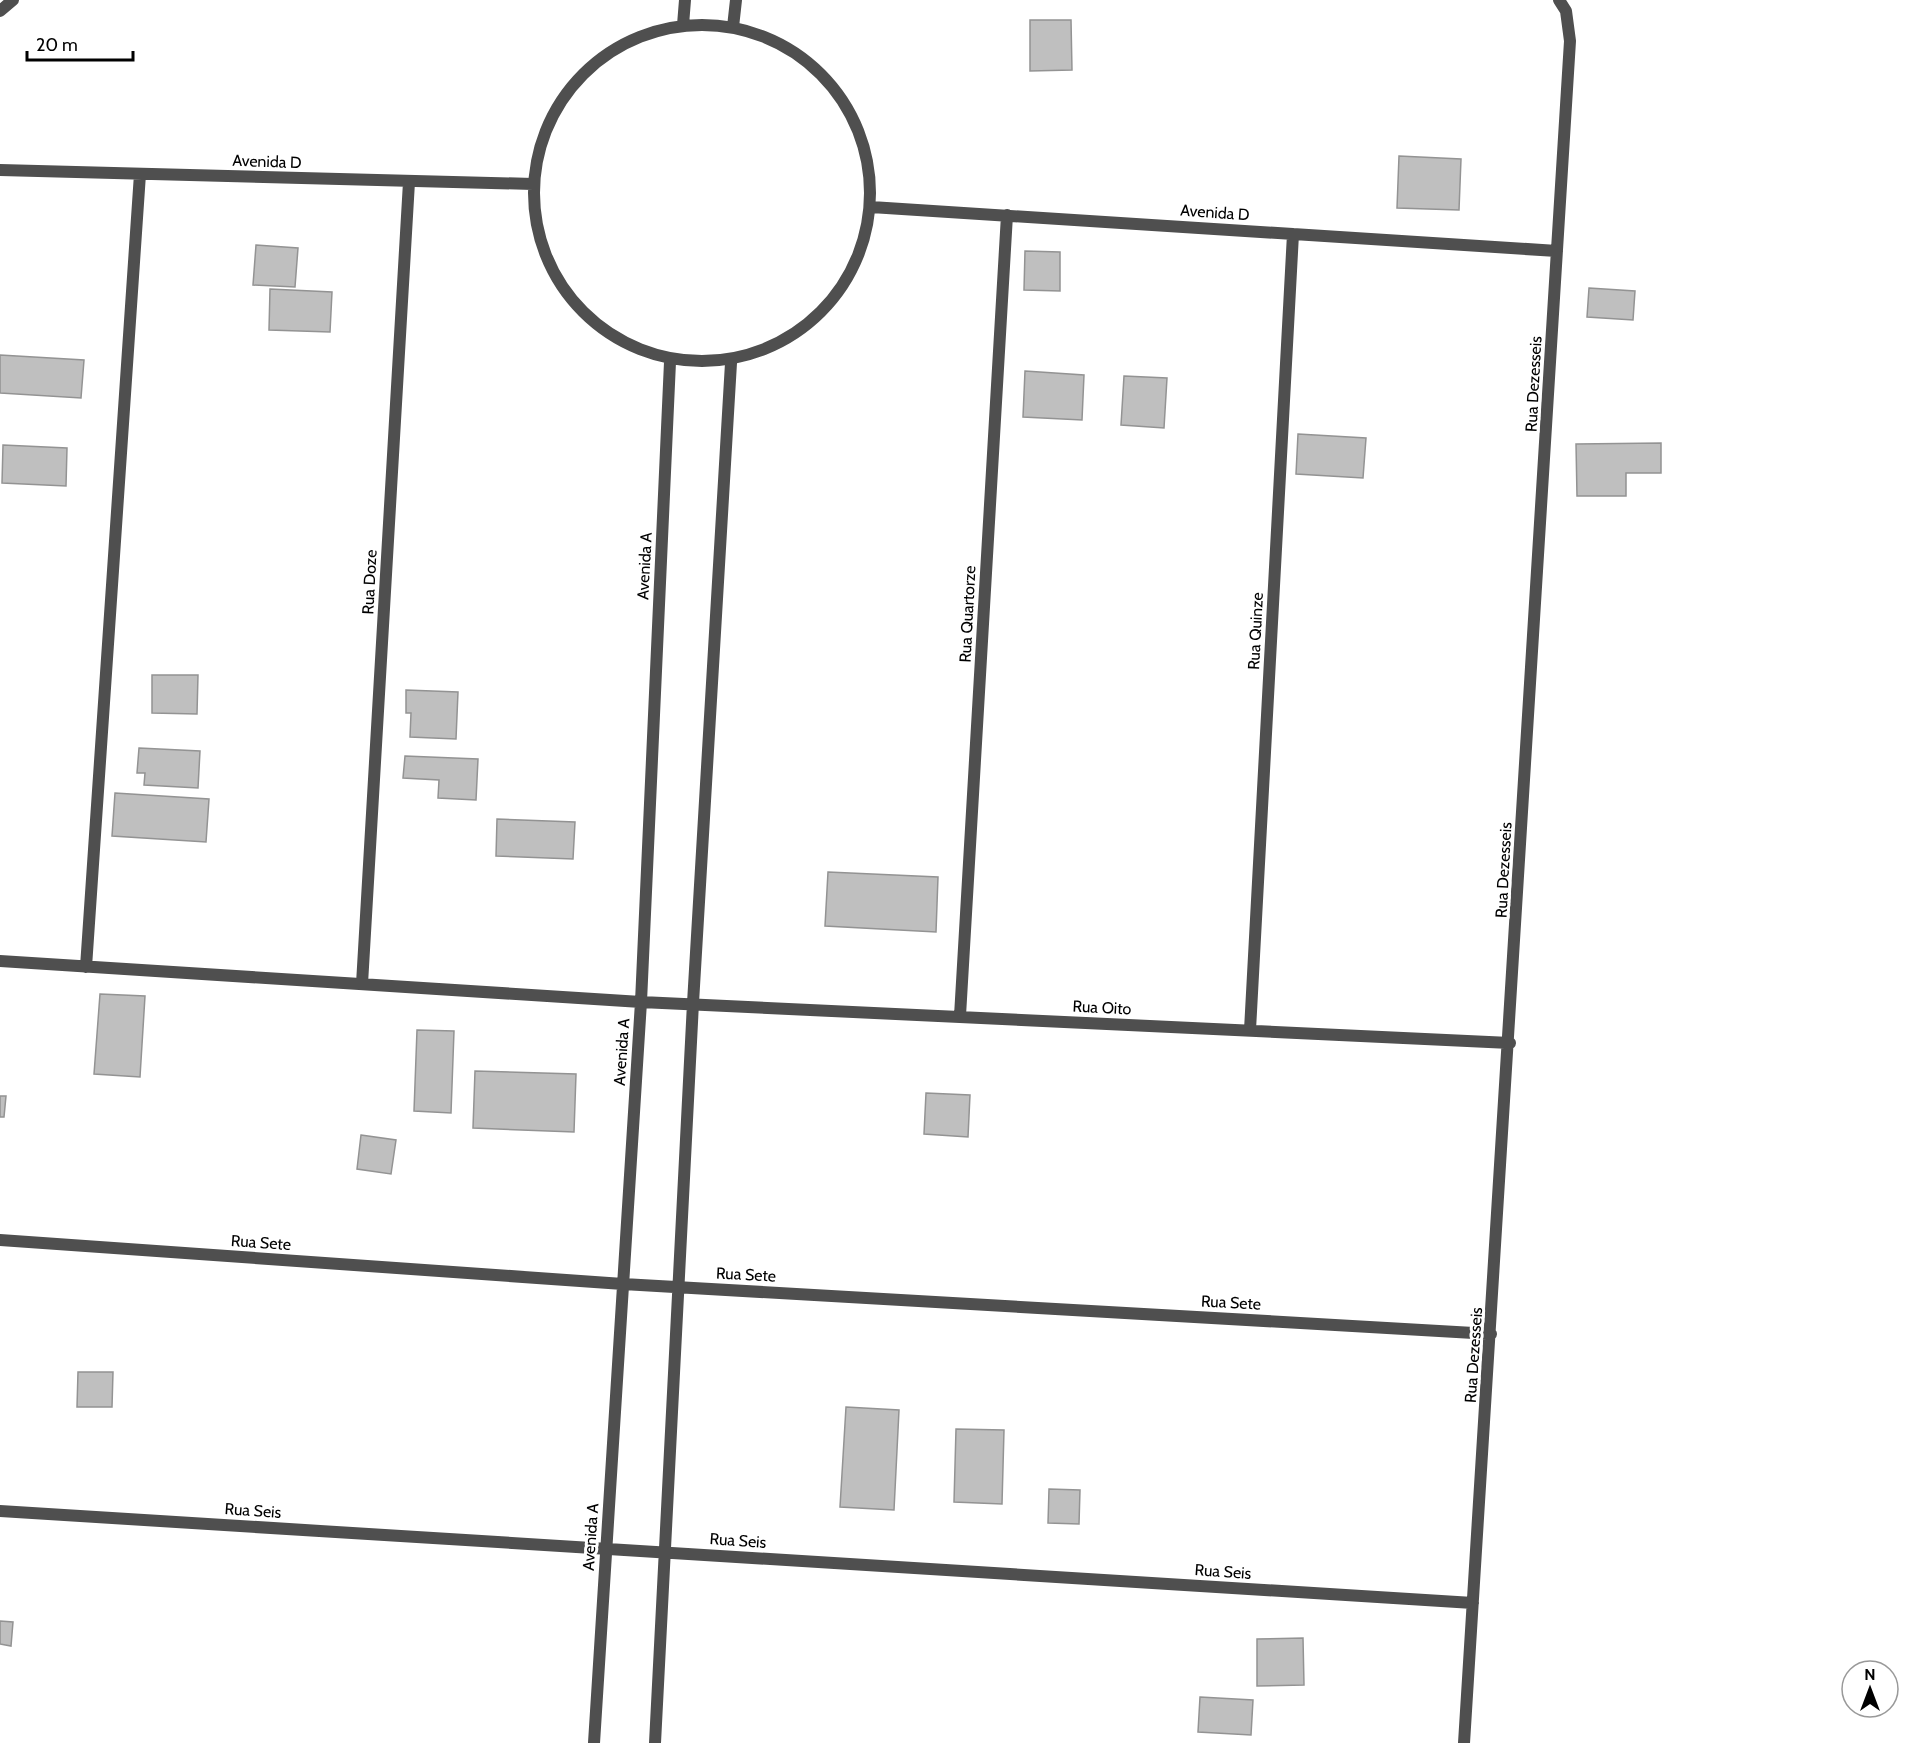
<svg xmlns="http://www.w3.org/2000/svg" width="1924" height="1743" font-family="Cabin,sans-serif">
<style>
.building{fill:#bfbfbf;stroke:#939393;stroke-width:1.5}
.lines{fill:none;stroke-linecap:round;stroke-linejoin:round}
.street{stroke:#4f4f4f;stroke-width:12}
.labels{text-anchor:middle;stroke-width:6;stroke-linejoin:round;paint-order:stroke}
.street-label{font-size:16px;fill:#000;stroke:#fff}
</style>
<rect width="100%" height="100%" fill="#fff"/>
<!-- building -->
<path class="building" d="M 1030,20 L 1071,20 L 1072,70 L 1030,71 Z
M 1399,156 L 1461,159 L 1459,210 L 1397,208 Z
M 256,245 L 298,248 L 295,287 L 253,285 Z
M 1025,251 L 1060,252 L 1060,291 L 1024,290 Z
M 1589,288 L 1635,291 L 1633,320 L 1587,317 Z
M 270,289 L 332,292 L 330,332 L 269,330 Z
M 0,355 L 84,360 L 81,398 L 0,393 Z
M 1025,371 L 1084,375 L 1082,420 L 1023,417 Z
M 1124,376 L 1167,378 L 1164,428 L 1121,425 Z
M 1298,434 L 1366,438 L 1363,478 L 1296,474 Z
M 1661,443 L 1661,473 L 1626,473 L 1626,496 L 1577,496 L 1576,444 Z
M 3,445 L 67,448 L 66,486 L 2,483 Z
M 152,675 L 198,675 L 197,714 L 152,713 Z
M 406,690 L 458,692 L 456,739 L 410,737 L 411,713 L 406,713 Z
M 139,748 L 200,751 L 198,788 L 144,785 L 145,773 L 137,773 Z
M 405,756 L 478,759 L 476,800 L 438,798 L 439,780 L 403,778 Z
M 115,793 L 209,799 L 206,842 L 112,836 Z
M 497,819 L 575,822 L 573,859 L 496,856 Z
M 828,872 L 938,877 L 936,932 L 825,926 Z
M 100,994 L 145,996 L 140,1077 L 94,1074 Z
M 417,1030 L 454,1031 L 451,1113 L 414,1111 Z
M 475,1071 L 576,1074 L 574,1132 L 473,1128 Z
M 926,1093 L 970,1095 L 968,1137 L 924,1134 Z
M 0,1096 L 6,1096 L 4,1117 L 0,1117 Z
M 361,1135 L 396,1140 L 391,1174 L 357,1169 Z
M 78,1372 L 113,1372 L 112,1407 L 77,1407 Z
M 846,1407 L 899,1410 L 894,1510 L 840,1507 Z
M 956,1429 L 1004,1430 L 1002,1504 L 954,1502 Z
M 1049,1489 L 1080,1490 L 1079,1524 L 1048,1523 Z
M 0,1621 L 13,1622 L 11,1646 L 0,1644 Z
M 1303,1638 L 1304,1685 L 1257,1686 L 1257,1639 Z
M 1200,1697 L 1253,1700 L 1251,1735 L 1198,1732 Z"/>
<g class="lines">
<!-- street -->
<path class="street" d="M 0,11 L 13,0
M534 193a168 168 0 1 1 336 0a168 168 0 1 1-336 0Z
M 683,25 L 685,0
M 733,27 L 736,0
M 0,170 L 533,184
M 871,207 L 1557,251
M 0,961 L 641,1002 L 1510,1043
M 86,967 L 140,174
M 362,984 L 409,182
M 960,1016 L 1007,215
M 1250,1030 L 1293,234
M 0,1240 L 623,1284 L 1491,1334
M 0,1511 L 1473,1603
M 594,1743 L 641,1002 L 670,362
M 655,1743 L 693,1003 L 731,363
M 1464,1743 L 1570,41 L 1566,11 L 1559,0"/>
</g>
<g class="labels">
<!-- street labels -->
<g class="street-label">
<text transform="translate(267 161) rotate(2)" y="6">Avenida D</text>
<text transform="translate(1215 212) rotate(4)" y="6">Avenida D</text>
<text transform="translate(1533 384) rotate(-87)" y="6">Rua Dezesseis</text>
<text transform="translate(644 566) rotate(-87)" y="6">Avenida A</text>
<text transform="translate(369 582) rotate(-87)" y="6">Rua Doze</text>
<text transform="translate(967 614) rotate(-87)" y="6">Rua Quartorze</text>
<text transform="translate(1255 631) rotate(-87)" y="6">Rua Quinze</text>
<text transform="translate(1503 870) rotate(-87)" y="6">Rua Dezesseis</text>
<text transform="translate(1102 1007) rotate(3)" y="6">Rua Oito</text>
<text transform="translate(621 1052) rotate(-86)" y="6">Avenida A</text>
<text transform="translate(261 1242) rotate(4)" y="6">Rua Sete</text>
<text transform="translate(746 1274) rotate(3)" y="6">Rua Sete</text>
<text transform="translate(1231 1302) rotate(3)" y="6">Rua Sete</text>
<text transform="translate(1473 1355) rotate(-86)" y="6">Rua Dezesseis</text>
<text transform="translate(253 1510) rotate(4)" y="6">Rua Seis</text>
<text transform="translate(590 1537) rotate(-86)" y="6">Avenida A</text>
<text transform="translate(738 1540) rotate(4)" y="6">Rua Seis</text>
<text transform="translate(1223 1571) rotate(4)" y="6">Rua Seis</text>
</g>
</g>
<!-- north arrow -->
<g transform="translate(1870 1689)"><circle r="28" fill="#ffffff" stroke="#999999" stroke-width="1.5"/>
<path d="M0-4.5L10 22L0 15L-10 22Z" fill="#000000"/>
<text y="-9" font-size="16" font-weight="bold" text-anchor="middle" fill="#000000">N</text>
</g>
<!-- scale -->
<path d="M27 51v9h106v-9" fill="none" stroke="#000000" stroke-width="3"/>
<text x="36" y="51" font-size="18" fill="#000000" stroke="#ffffff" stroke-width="4.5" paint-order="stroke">20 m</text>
</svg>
